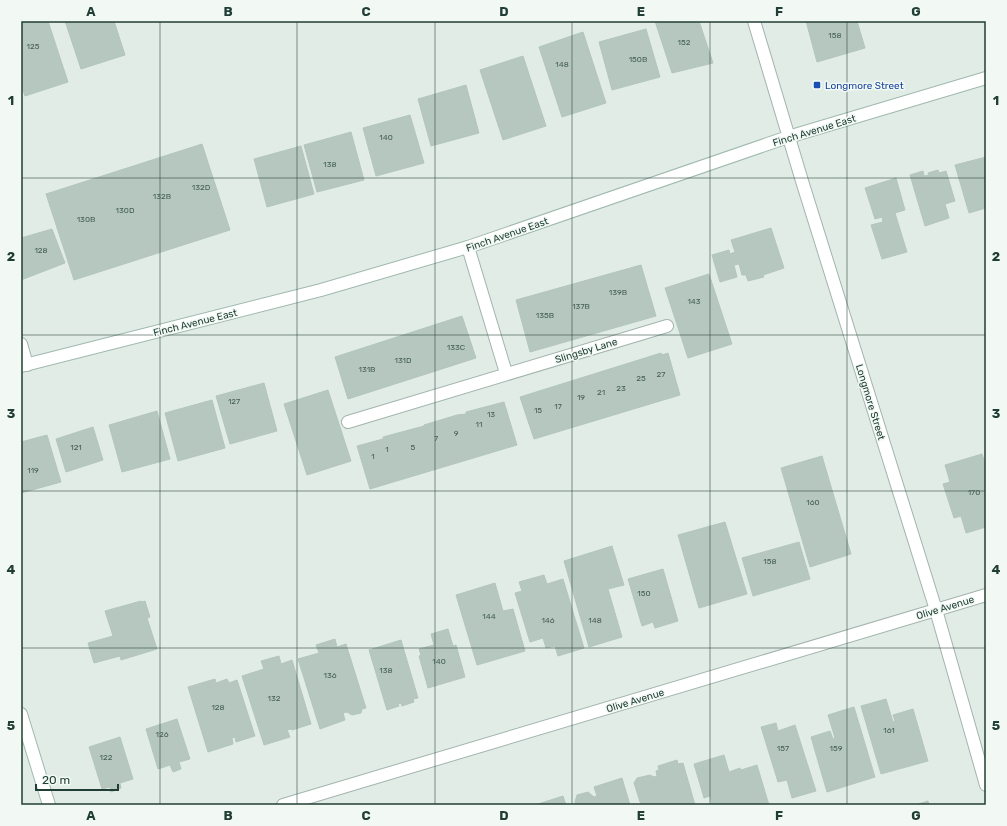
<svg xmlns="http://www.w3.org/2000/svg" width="1007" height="826" font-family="Rubik,sans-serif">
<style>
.building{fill:#b6c7c0;stroke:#b3c6be}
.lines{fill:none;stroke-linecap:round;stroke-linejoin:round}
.lane-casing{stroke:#a3b4ae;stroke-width:14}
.street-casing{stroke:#a3b4ae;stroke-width:14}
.secondary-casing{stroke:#9fb9af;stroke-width:14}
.lane{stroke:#fff;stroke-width:12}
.street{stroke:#fff;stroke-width:12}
.secondary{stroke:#fff;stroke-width:12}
.grid{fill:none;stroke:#203e35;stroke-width:1;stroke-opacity:0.55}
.transit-dot{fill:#1a4fb4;stroke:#f2f9f5;stroke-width:1.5}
.labels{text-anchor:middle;stroke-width:3;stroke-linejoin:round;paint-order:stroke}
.number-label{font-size:8px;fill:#466058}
.transit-label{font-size:10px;fill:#164399;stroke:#f2f9f5;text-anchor:start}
.street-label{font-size:10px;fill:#203e35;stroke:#f2f9f5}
.neatline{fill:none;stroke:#203e35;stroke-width:1.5}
.grid-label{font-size:13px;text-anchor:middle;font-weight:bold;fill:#203e35}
</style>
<rect width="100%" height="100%" fill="#e1ece7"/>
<!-- building -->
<path class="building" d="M 21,21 L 48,21 L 68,82 L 25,96 L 21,84 Z
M 65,21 L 114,21 L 125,55 L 81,69 Z
M 655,21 L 699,21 L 713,63 L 672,73 Z
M 806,21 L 857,21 L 865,48 L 817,62 Z
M 646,29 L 660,77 L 612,90 L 599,42 Z
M 583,32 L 606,103 L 562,117 L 539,47 Z
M 523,56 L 546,126 L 503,140 L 480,70 Z
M 466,85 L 479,133 L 431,146 L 418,99 Z
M 410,115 L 424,163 L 376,176 L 363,128 Z
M 351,132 L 364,180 L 317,192 L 304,145 Z
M 202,144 L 230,230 L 74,280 L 46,194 Z
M 301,146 L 314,194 L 267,207 L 254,159 Z
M 986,157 L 986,208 L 969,213 L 955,165 Z
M 938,170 L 939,173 L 946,171 L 955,201 L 945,204 L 949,218 L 925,226 L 910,175 L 923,171 L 924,176 L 929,175 L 928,173 Z
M 896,178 L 905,210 L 895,213 L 907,252 L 882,259 L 871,225 L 883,222 L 882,217 L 875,219 L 865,188 Z
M 771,228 L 784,268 L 763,275 L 764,277 L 748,281 L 746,275 L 742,275 L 739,264 L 734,265 L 737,277 L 720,282 L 712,255 L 729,250 L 730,254 L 735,252 L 731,240 Z
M 52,229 L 65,263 L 21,280 L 21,238 Z
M 641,265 L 656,316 L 530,352 L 516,300 Z
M 709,274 L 732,344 L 688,358 L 665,288 Z
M 462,316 L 476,358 L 348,399 L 335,357 Z
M 661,353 L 662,355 L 668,353 L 680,395 L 534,439 L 520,397 Z
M 264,383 L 277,431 L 230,444 L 216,396 Z
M 328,390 L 351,461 L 307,475 L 284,404 Z
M 212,400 L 225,448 L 178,461 L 165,413 Z
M 504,402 L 517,445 L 370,489 L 357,446 L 383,439 L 383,437 L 424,426 L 424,425 L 457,415 L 466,414 L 466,412 Z
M 157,411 L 170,459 L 122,472 L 109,425 Z
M 93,427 L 103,460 L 66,472 L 56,439 Z
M 47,435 L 61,482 L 21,493 L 21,442 Z
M 982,454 L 986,466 L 986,527 L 966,533 L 961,516 L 954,518 L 943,484 L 950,482 L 945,465 Z
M 822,456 L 851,554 L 810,567 L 781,468 Z
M 725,522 L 747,594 L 699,608 L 678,535 Z
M 799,542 L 810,579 L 753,596 L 742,558 Z
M 612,546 L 624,585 L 608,589 L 622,637 L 589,647 L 564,561 Z
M 663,569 L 678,621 L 655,628 L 653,622 L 642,626 L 628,579 Z
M 544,575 L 547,584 L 563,579 L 584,648 L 558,656 L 555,646 L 546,648 L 543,638 L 530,642 L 515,593 L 522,591 L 519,582 Z
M 495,583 L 503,611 L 513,609 L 525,651 L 477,665 L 456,595 Z
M 141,601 L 142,602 L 145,601 L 150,617 L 147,618 L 157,649 L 121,660 L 120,656 L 94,663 L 88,643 L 113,636 L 105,611 Z
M 448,629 L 453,646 L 456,645 L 465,677 L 428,688 L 419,656 L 421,655 L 419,649 L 434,645 L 431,634 Z
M 335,639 L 337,647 L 346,644 L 366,708 L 362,709 L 361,713 L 352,715 L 347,712 L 343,713 L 345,720 L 320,729 L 298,659 L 319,653 L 316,645 Z
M 401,640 L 418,698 L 413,699 L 414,702 L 402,706 L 401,703 L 398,704 L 399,706 L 387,710 L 369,650 Z
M 279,656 L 281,664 L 292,660 L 311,724 L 292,730 L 291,729 L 287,730 L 290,737 L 264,745 L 242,676 L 264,669 L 261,661 Z
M 215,679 L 216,683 L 227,679 L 229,683 L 237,680 L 255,736 L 236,742 L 235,737 L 232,738 L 233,744 L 208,752 L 188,687 Z
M 886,699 L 893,722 L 895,721 L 893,715 L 913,709 L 928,761 L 881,774 L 861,706 Z
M 854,707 L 875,777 L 827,792 L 811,737 L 830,731 L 833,739 L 835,738 L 828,715 Z
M 177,719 L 190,759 L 179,762 L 181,769 L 173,772 L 170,765 L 158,769 L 146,729 Z
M 776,723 L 778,731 L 795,725 L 816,791 L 792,798 L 787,780 L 778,782 L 761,727 Z
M 120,737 L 133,779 L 120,783 L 121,788 L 111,792 L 110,787 L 102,789 L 89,747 Z
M 724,755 L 729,772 L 740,768 L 741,770 L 757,765 L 769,805 L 712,805 L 710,796 L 704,798 L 694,764 Z
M 677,760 L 678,764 L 683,763 L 695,805 L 641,805 L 634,783 L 637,778 L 650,775 L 654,777 L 657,776 L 656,771 L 659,770 L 658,766 Z
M 622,778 L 630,805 L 576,805 L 575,802 L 577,795 L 588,792 L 594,797 L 597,796 L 594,787 Z
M 563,796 L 566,805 L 535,805 Z
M 928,801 L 929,805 L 915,805 Z"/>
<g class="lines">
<!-- lane casing -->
<g class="lane-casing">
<path id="lane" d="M 21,344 L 27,365"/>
</g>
<!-- street casing -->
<g class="street-casing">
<path id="street" d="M 754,21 L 802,181 L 936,610 L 986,785
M 468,247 L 506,373
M 348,422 L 667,326
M 283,805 L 986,595"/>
</g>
<!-- secondary casing -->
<g class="secondary-casing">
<path id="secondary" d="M 21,366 L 321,290 L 468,247 L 788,137 L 986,78
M 21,714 L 49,805"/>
</g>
<!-- lane -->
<use href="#lane" class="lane"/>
<!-- street -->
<use href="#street" class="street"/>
<!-- secondary -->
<use href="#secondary" class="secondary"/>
</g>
<!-- grid -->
<path class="grid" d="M 160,21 L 160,805M 297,21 L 297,805M 435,21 L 435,805M 572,21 L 572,805M 710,21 L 710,805M 847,21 L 847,805M 21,178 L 986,178M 21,335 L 986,335M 21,491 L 986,491M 21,648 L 986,648"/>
<!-- markers -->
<rect class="transit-dot" x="813" y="81" width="8" height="8" rx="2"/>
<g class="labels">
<!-- number labels -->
<g class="number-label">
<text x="835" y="38">158</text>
<text x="684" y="45">152</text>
<text x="33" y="49">125</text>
<text x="638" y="62">150B</text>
<text x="562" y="67">148</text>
<text x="386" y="140">140</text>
<text x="330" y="167">138</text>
<text x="201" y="190">132D</text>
<text x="162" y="199">132B</text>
<text x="125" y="213">130D</text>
<text x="86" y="222">130B</text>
<text x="41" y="253">128</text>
<text x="618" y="295">139B</text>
<text x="694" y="304">143</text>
<text x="581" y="309">137B</text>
<text x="545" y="318">135B</text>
<text x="456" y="350">133C</text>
<text x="403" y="363">131D</text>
<text x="367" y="372">131B</text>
<text x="661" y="377">27</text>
<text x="641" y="381">25</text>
<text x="621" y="391">23</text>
<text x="601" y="395">21</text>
<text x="581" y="400">19</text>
<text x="234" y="404">127</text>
<text x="558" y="409">17</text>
<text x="538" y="413">15</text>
<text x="491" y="417">13</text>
<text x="479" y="427">11</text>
<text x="456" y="436">9</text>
<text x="436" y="441">7</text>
<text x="76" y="450">121</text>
<text x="413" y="450">5</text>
<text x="387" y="452">1</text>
<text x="373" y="459">1</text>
<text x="33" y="473">119</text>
<text x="974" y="495">170</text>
<text x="813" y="505">160</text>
<text x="770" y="564">158</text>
<text x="644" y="596">150</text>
<text x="489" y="619">144</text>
<text x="548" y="623">146</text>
<text x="595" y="623">148</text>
<text x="439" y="664">140</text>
<text x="386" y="673">138</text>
<text x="330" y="678">136</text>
<text x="274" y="701">132</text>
<text x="218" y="710">128</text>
<text x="889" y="733">161</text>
<text x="162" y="737">126</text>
<text x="783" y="751">157</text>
<text x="836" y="751">159</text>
<text x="106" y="760">122</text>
</g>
<!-- transit labels -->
<g class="transit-label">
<text x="825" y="89">Longmore Street</text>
</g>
<!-- street labels -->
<g class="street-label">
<text transform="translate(814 130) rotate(-17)" y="4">Finch Avenue East</text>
<text transform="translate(507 234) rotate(-19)" y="4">Finch Avenue East</text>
<text transform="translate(195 322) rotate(-14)" y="4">Finch Avenue East</text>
<text transform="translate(586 350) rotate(-17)" y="4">Slingsby Lane</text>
<text transform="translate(871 402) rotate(73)" y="4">Longmore Street</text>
<text transform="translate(945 607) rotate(-17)" y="4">Olive Avenue</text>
<text transform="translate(635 700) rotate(-17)" y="4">Olive Avenue</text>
</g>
</g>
<!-- border -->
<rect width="1007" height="826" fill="none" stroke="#f2f9f5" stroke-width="44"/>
<!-- scale -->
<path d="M36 784v6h82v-6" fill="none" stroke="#203e35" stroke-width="2"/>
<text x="42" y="784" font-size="12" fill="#203e35" stroke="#f2f9f5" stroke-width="3" paint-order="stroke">20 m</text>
<rect x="22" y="22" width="963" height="782" class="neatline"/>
<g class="grid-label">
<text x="91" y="16">A</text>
<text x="228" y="16">B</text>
<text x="366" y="16">C</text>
<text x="504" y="16">D</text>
<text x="641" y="16">E</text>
<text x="779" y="16">F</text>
<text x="916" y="16">G</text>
<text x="11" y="105">1</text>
<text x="996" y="105">1</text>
<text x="11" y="261">2</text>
<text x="996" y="261">2</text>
<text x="11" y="418">3</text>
<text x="996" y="418">3</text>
<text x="11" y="574">4</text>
<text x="996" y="574">4</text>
<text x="11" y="730">5</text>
<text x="996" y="730">5</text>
<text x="91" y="820">A</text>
<text x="228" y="820">B</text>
<text x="366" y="820">C</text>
<text x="504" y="820">D</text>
<text x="641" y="820">E</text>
<text x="779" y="820">F</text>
<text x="916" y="820">G</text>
</g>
</svg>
